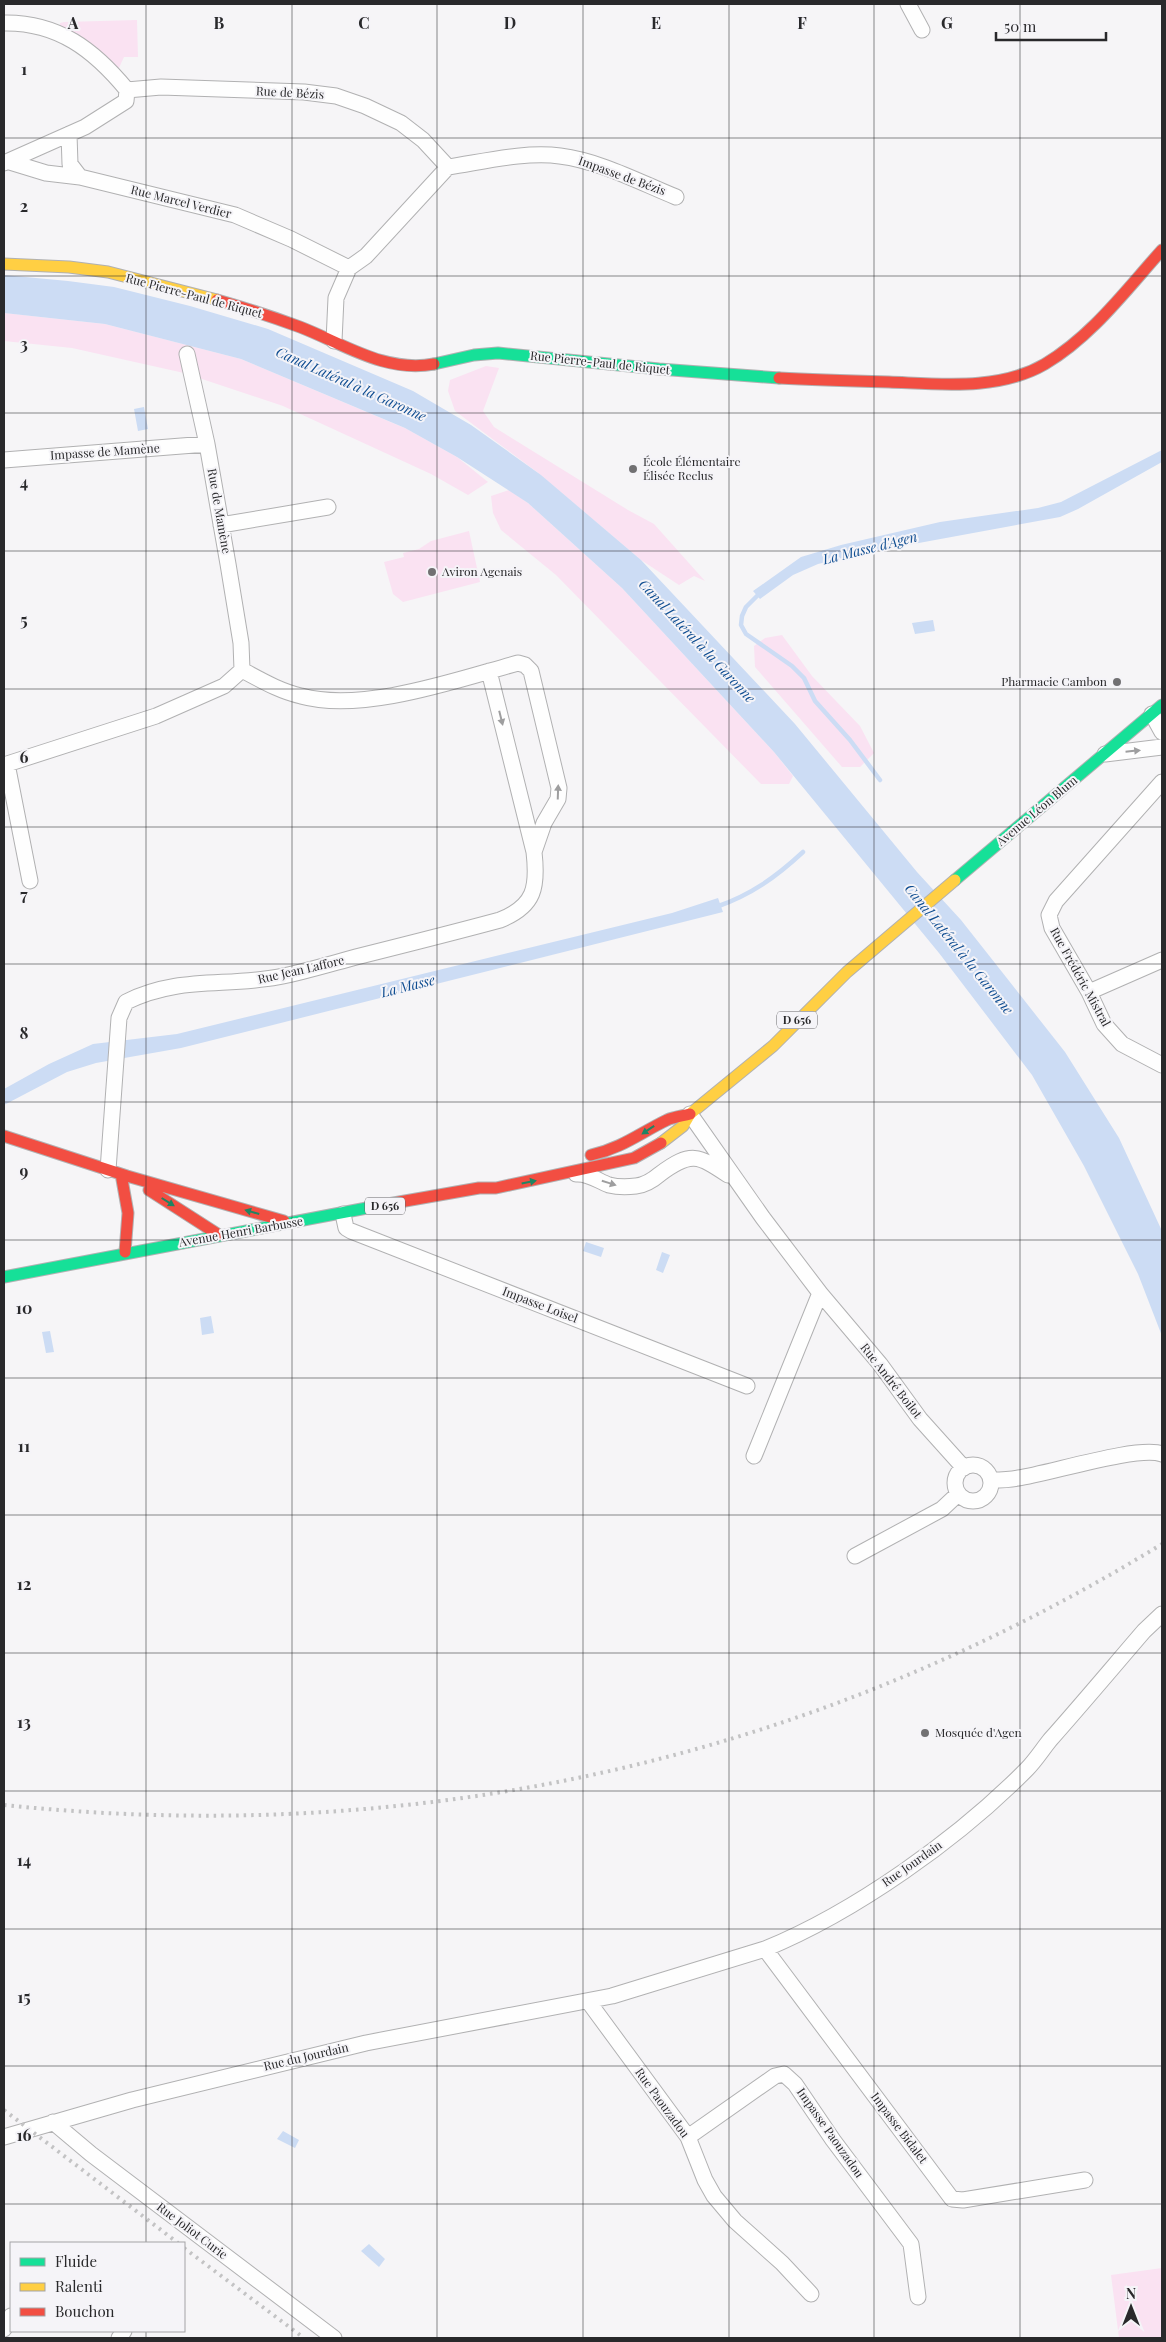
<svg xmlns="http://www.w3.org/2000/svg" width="1166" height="2342" font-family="'Playfair Display',serif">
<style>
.green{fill:#fae2f2}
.water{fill:#ccdcf4}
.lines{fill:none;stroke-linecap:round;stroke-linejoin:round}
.stream{stroke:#ccdcf4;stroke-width:4.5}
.street-casing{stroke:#b1b1b2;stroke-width:17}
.fast-casing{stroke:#b1b1b2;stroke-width:13}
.slow-casing{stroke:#b1b1b2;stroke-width:13}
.jam-casing{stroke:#b1b1b2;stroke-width:13}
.street{stroke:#fefefe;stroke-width:15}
.fast{stroke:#16e098;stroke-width:11}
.slow{stroke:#ffcf43;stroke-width:11}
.jam{stroke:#f24e42;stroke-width:11}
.rail{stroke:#c3c3c4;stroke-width:4;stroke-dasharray:2.5 5;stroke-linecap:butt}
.oneway{fill:#9e9e9f}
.oneway2{fill:#208462}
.grid{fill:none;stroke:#29292b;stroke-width:1;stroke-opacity:0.55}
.poi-dot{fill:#717072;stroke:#f5f4f8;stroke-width:2}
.labels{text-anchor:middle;stroke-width:4;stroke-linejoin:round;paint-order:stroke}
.shield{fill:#f5f4f8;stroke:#666668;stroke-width:1}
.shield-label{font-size:11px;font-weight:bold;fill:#29292b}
.street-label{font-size:12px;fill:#29292b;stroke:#f5f4f8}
.poi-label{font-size:12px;fill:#29292b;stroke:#f5f4f8;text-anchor:start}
.water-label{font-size:14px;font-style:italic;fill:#0f4d91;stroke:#f5f4f8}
.grid-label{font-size:16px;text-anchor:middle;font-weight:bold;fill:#29292b;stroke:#f5f4f8;stroke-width:4;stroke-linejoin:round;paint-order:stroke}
</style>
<rect width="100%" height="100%" fill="#f6f5f7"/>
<!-- green -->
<path class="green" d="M 137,20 L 138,57 L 124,57 L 118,70 L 60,26 L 60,23 L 64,22 Z
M 4,313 L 105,324 L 241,359 L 407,429 L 457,457 L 488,482 L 468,495 L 431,474 L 283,406 L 184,373 L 72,348 L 4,341 Z
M 486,366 L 499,368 L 483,411 L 494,427 L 628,510 L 654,524 L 705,581 L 694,576 L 679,585 L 641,560 L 537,472 L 455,411 L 448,391 L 450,380 Z
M 509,490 L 528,503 L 622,588 L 774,752 L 793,776 L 789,784 L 761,784 L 556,575 L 501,530 L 493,513 L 491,496 Z
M 469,531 L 480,582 L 403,602 L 393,594 L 384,562 L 404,557 L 403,553 L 419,549 L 431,541 Z
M 782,635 L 812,676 L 860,726 L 874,753 L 860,767 L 842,767 L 755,667 L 754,646 L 765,638 Z
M 1162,2268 L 1162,2338 L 1119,2338 L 1111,2275 Z"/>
<!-- water -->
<path class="water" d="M 4,275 L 68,281 L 114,287 L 190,306 L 268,329 L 413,391 L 471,425 L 541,475 L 641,560 L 795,724 L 917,872 L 961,920 L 1065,1052 L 1119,1138 L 1162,1231 L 1162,1336 L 1138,1274 L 1084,1166 L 1032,1075 L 939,953 L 774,752 L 622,588 L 528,503 L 457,457 L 405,428 L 241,359 L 105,324 L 4,313 Z
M 144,407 L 148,429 L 138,431 L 134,409 Z
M 1162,450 L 1162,462 L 1078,509 L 1060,517 L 859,554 L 818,564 L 793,575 L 760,599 L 753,591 L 801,557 L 841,545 L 940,522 L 1038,508 L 1061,502 Z
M 933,620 L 935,631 L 915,634 L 912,623 Z
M 718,898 L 723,912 L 181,1048 L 96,1063 L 67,1072 L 4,1105 L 4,1089 L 49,1064 L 93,1044 L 177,1034 L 672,913 Z
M 586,1242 L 604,1248 L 601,1257 L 583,1251 Z
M 662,1252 L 670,1255 L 663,1273 L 656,1270 Z
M 211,1316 L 214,1333 L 202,1335 L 200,1318 Z
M 50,1331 L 54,1352 L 46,1353 L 42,1332 Z
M 283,2131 L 299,2140 L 295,2148 L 277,2139 Z
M 369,2244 L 385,2259 L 379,2267 L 361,2251 Z"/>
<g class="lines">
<!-- stream -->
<path class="stream" d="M 760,593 L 746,607 L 742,616 L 741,625 L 746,634 L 792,666 L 804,678 L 815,701 L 850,740 L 880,780
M 716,907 C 751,895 776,877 803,852"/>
<!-- street casing -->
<g class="street-casing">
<path id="street" d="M 908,4 L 922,30
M 4,23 C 58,22 94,50 127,90 L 161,87 L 304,92 L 336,96 L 365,106 L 401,123 L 423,140 L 448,167 L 366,256 L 349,268 L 336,298 L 334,341
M 69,134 L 70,164 L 80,177 L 235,215 L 291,239 L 349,268
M 10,162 L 46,173 L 80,177
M 4,163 L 85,127 L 126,101 L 127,90
M 448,167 C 482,162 526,151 560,156 C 600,161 639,182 676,197
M 187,354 L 207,444 L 228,564 L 241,643 L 242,670
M 4,460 L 207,444
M 221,525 L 328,507
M 242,670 C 261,680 279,691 301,696 C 363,713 456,680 518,663 L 525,665 L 531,671 L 559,788 L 558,799 L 544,823 L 534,852
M 1152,714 L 1162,732
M 1105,754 L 1162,747
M 7,764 L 30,881
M 4,765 L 156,716 L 224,686 L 242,670
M 1162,782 L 1056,901 L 1049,915 L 1052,928 L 1089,992 L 1104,1024 L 1122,1044 L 1162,1065
M 1089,992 L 1162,960
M 690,1114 L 763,1218 L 820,1293 L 754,1456
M 108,1170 L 119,1018 L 126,1002 C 178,976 224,987 278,977 C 304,972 330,964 356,957 C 404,945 452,933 500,920 C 535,906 538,887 534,852 L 489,671
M 576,1174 C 589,1173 598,1181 609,1185 C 617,1187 628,1187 636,1186 C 646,1185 653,1180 660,1174 C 691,1151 698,1155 728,1175
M 343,1214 L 346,1228 L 351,1231 L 747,1386
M 820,1293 L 880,1364 L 920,1419 L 964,1468
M955 1483a18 18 0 1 1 36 0a18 18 0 1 1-36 0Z
M 991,1480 C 1000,1480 1009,1480 1018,1478 C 1048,1474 1138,1445 1162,1454
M 855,1556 L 942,1509 L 958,1494
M 765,1949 L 952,2199 L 963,2200 L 1085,2180
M 588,2001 L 688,2137 L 705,2180 L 714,2196 L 735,2221 L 782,2263 L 811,2294
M 53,2122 L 91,2154 L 334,2338
M 4,2137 L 132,2100 L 366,2043 L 612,1996 L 765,1949 C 855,1912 958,1839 1027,1769 C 1035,1761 1042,1750 1050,1740 C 1082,1704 1113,1667 1144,1631 L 1162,1614
M 688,2137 L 775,2076 L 784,2074 L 795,2084 L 833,2140 L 911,2244 L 918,2297
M 4,2329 L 11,2316
M 119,2338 L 124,2331"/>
</g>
<!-- fast casing -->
<g class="fast-casing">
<path id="fast" d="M 434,364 L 474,355 L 498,353 L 659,369 L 779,378
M 955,880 L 1162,705
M 4,1277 L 388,1204"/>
</g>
<!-- slow casing -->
<g class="slow-casing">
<path id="slow" d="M 4,264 L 69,267 L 108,272 L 217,300
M 661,1143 L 683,1126 L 690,1114 L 773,1046 L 847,972 L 955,880"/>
</g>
<!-- jam casing -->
<g class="jam-casing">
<path id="jam" d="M 217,300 C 245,308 273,317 300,327 C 344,344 385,373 434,364
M 779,378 C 816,380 852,381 889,382 C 940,384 999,391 1045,364 C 1092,336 1126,290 1162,250
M 4,1136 L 127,1176 L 284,1221
M 591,1155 C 622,1148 640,1133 667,1120 C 674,1117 683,1116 690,1114
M 121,1174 L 128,1213 L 125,1252
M 149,1190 L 219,1235
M 388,1204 L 479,1188 L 496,1188 L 634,1158 L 661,1143"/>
</g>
<!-- street -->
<use href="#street" class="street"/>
<!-- fast -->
<use href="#fast" class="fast"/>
<!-- slow -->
<use href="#slow" class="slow"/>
<!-- jam -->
<use href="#jam" class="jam"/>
<!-- rail -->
<path class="rail" d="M 4,1805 C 417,1848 808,1761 1162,1544
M 4,2110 L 178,2243
M 184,2248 L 304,2338"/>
</g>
<!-- one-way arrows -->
<defs><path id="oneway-solid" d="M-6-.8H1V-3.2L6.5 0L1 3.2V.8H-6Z" transform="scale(1.25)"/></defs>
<g class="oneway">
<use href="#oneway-solid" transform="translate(501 718) rotate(76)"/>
<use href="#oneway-solid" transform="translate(1133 751) rotate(-6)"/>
<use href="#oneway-solid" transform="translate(558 792) rotate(-88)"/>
<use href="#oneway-solid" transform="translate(609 1183) rotate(17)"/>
</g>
<g class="oneway2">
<use href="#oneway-solid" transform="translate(648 1130) rotate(146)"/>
<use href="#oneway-solid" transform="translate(529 1182) rotate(-11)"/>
<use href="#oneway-solid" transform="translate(168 1202) rotate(32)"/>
<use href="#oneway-solid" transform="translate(252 1212) rotate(-164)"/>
</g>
<!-- grid -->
<path class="grid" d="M 146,4 L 146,2243M 292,4 L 292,2338M 437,4 L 437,2338M 583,4 L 583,2338M 729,4 L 729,2338M 874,4 L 874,2338M 1020,4 L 1020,2338M 4,138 L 1162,138M 4,276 L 1162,276M 4,413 L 1162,413M 4,551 L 1162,551M 4,689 L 1162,689M 4,827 L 1162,827M 4,964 L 1162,964M 4,1102 L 1162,1102M 4,1240 L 1162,1240M 4,1378 L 1162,1378M 4,1515 L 1162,1515M 4,1653 L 1162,1653M 4,1791 L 1162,1791M 4,1929 L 1162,1929M 4,2066 L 1162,2066M 4,2204 L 1162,2204M 146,2331 L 146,2338"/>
<!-- markers -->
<g class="poi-dot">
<circle cx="633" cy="469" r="5"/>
<circle cx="432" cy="572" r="5"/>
<circle cx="1117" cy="682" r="5"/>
<circle cx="925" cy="1733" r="5"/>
</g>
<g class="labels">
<!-- shield labels -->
<g class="shield">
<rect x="777" y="1011.5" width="40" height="17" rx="4"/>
<rect x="365" y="1197.5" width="40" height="17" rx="4"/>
</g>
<g class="shield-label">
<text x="797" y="1024">D 656</text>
<text x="385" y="1210">D 656</text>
</g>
<!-- street labels -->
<g class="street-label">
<text transform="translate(290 93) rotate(3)" y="4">Rue de Bézis</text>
<text transform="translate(622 176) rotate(20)" y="4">Impasse de Bézis</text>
<text transform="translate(181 202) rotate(14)" y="4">Rue Marcel Verdier</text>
<text transform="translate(194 296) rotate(15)" y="4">Rue Pierre-Paul de Riquet</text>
<text transform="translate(600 363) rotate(6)" y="4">Rue Pierre-Paul de Riquet</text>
<text transform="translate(105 452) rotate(-4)" y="4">Impasse de Mamène</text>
<text transform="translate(219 511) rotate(80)" y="4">Rue de Mamène</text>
<text transform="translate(1037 811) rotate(-40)" y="4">Avenue Léon Blum</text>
<text transform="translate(301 970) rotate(-13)" y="4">Rue Jean Laffore</text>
<text transform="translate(1080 977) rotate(61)" y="4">Rue Frédéric Mistral</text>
<text transform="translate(241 1232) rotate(-10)" y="4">Avenue Henri Barbusse</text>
<text transform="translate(540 1305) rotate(21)" y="4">Impasse Loisel</text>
<text transform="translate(891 1381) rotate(52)" y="4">Rue André Boilot</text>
<text transform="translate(912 1864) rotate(-35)" y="4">Rue Jourdain</text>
<text transform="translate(306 2057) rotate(-13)" y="4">Rue du Jourdain</text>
<text transform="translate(662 2103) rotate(54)" y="4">Rue Paouzadou</text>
<text transform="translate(899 2128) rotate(53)" y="4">Impasse Bidalet</text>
<text transform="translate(830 2133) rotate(55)" y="4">Impasse Paouzadou</text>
<text transform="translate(192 2231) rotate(37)" y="4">Rue Joliot Curie</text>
</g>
<!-- poi labels -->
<g class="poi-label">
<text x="643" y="466">École Élémentaire<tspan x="643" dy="14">Élisée Reclus</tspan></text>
<text x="442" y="576">Aviron Agenais</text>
<text x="1107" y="686" text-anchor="end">Pharmacie Cambon</text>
<text x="935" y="1737">Mosquée d'Agen</text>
</g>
<!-- water labels -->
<g class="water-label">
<text transform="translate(351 384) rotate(24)" y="5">Canal Latéral à la Garonne</text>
<text transform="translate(870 548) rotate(-14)" y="5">La Masse d'Agen</text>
<text transform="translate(697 641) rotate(47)" y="5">Canal Latéral à la Garonne</text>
<text transform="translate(959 949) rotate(51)" y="5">Canal Latéral à la Garonne</text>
<text transform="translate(408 986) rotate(-14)" y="5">La Masse</text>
</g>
</g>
<g class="grid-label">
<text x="73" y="29">A</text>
<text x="219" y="29">B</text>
<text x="364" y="29">C</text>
<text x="510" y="29">D</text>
<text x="656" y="29">E</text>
<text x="802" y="29">F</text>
<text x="947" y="29">G</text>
<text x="24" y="75">1</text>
<text x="24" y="212">2</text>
<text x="24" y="350">3</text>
<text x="24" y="488">4</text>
<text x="24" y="626">5</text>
<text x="24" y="763">6</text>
<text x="24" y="901">7</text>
<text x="24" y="1039">8</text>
<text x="24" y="1177">9</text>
<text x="24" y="1314">10</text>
<text x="24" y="1452">11</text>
<text x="24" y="1590">12</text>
<text x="24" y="1728">13</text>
<text x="24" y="1866">14</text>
<text x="24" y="2003">15</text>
<text x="24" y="2141">16</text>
</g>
<!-- border -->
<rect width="1166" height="2342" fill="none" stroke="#29292b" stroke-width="10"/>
<!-- legend -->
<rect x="10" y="2242" width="175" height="90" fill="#f5f4f8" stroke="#a3a3a6"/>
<rect x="20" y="2258" width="25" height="8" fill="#16e098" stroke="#a3a3a6"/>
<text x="55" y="2267" font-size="15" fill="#29292b">Fluide</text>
<rect x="20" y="2283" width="25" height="8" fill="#ffcf43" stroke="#a3a3a6"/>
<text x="55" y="2292" font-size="15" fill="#29292b">Ralenti</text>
<rect x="20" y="2308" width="25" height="8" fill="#f24e42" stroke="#a3a3a6"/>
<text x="55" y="2317" font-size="15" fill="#29292b">Bouchon</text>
<!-- north arrow -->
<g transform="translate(1131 2307)" stroke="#f5f4f8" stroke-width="4" paint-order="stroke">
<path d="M0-4L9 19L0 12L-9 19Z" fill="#29292b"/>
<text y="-8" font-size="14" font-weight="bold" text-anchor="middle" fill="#29292b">N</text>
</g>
<!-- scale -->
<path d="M996 32v8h110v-8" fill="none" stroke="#29292b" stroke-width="2.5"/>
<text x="1004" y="32" font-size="15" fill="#29292b" stroke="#f5f4f8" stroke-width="4" paint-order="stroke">50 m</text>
</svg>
